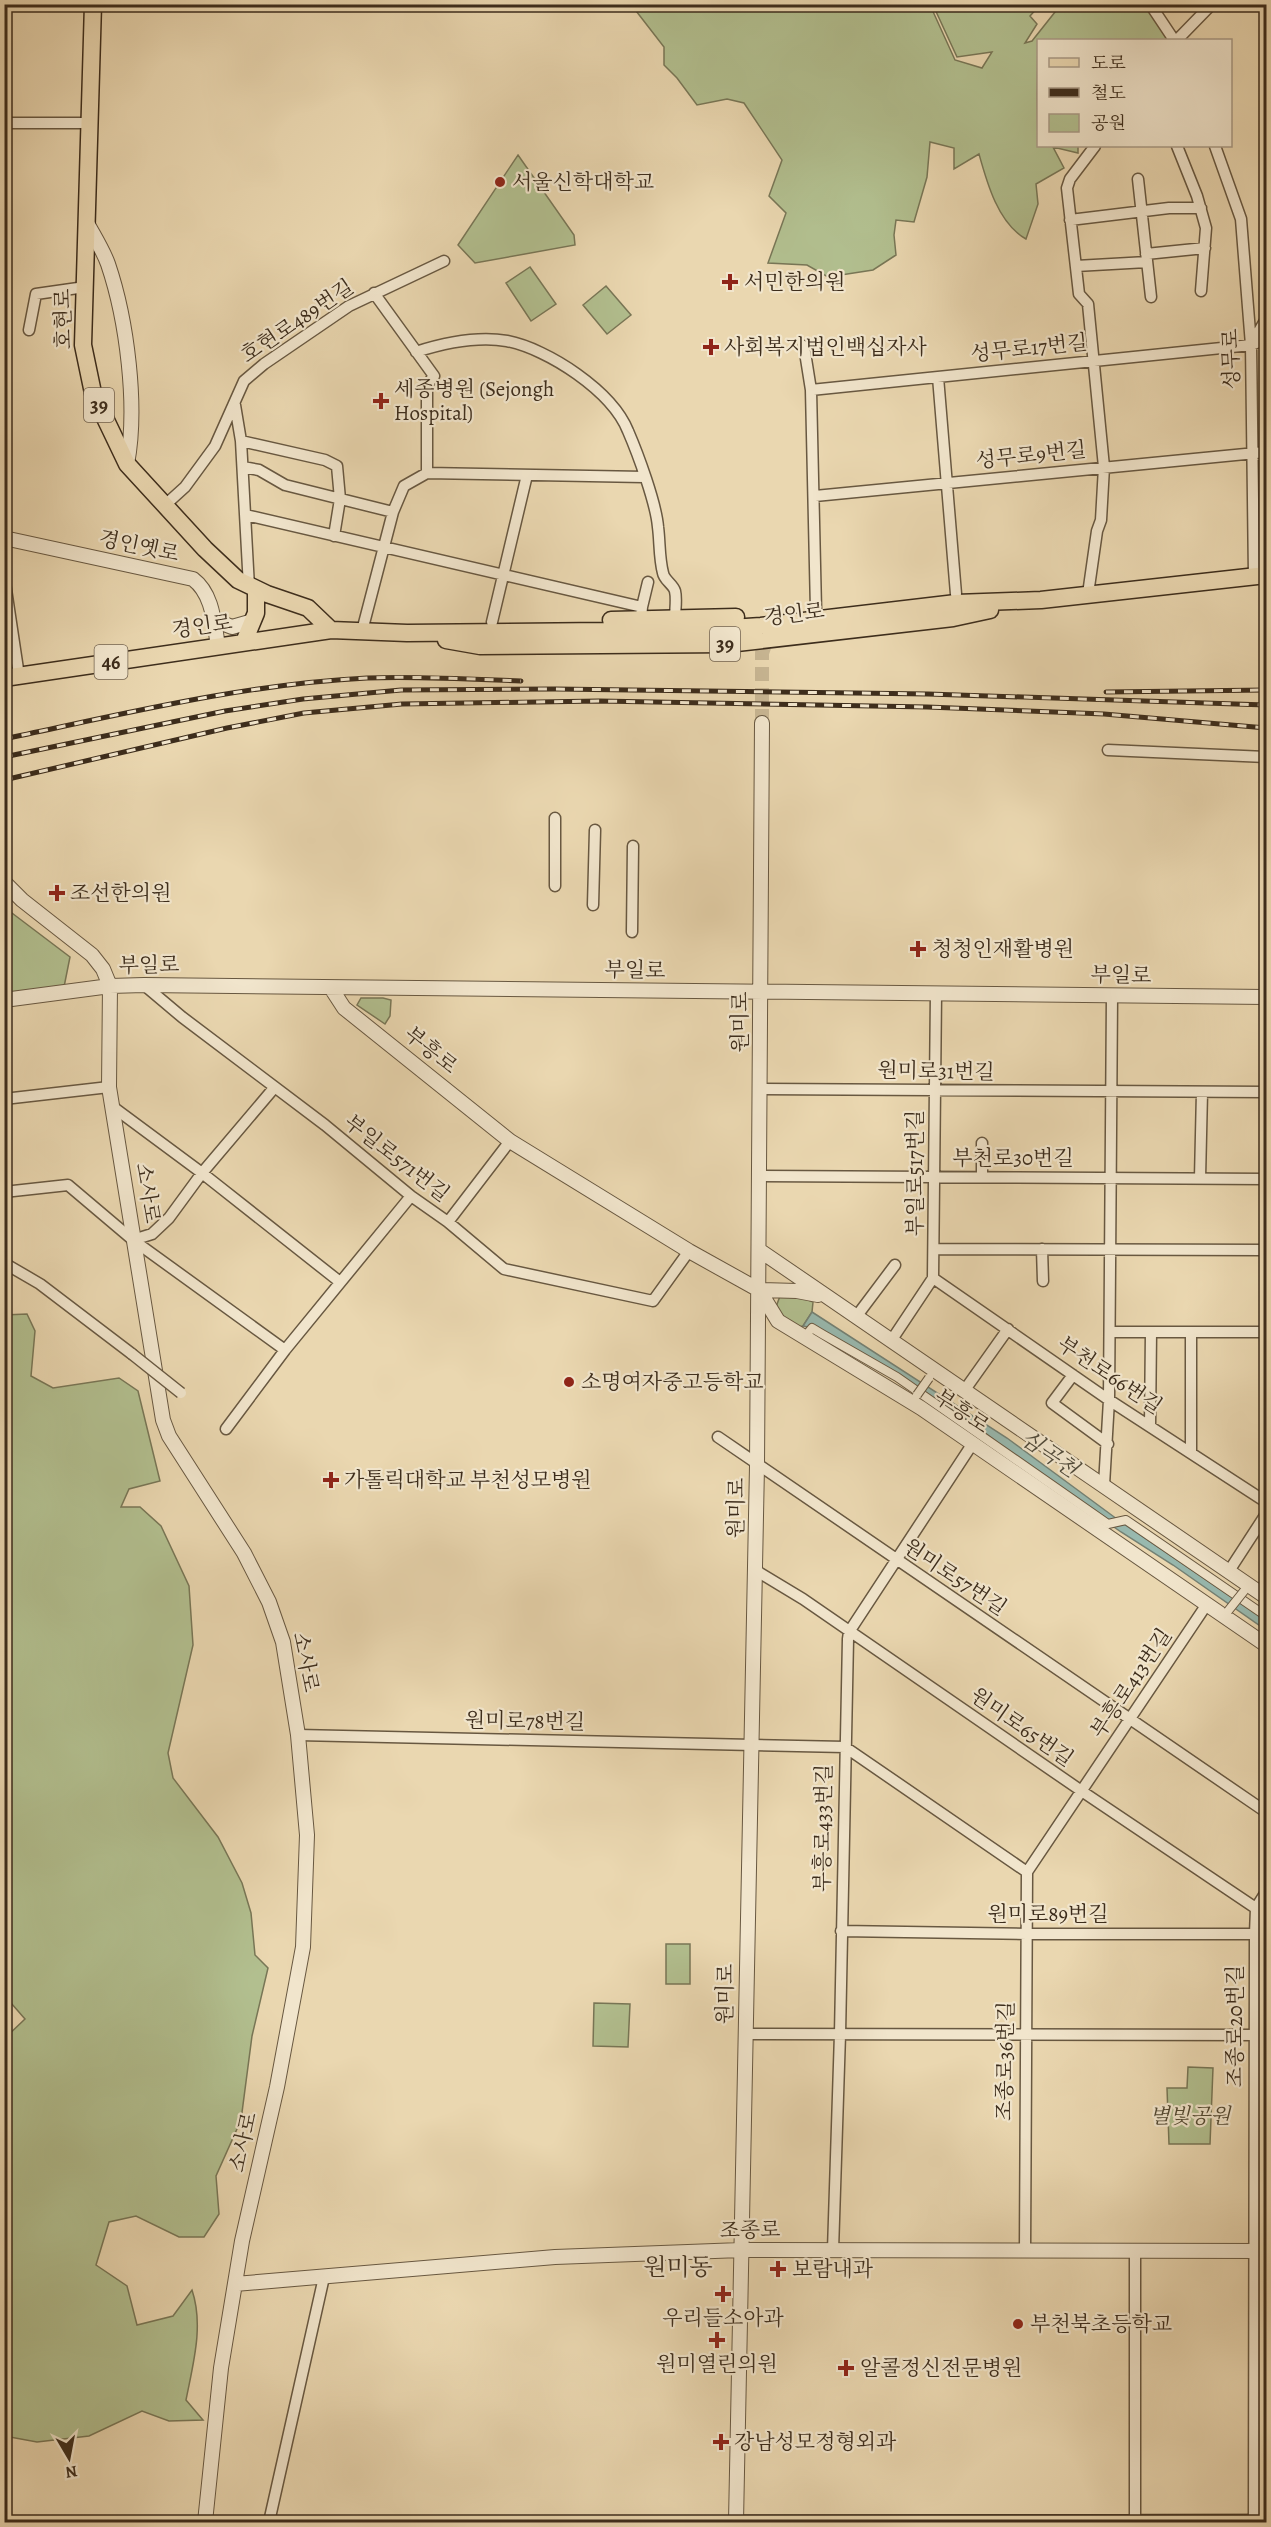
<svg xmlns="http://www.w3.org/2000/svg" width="1271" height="2527" font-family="Alegreya,'Noto Serif KR',serif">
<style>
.green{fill:#b2bf8f;stroke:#787656;stroke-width:1.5}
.water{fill:#98b9af;stroke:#748174;stroke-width:1.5}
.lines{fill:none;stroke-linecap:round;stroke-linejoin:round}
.tertiary-tunnel{stroke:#c7b592;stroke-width:14;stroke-dasharray:14 7;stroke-linecap:butt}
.pedestrian-casing{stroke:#685841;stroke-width:10}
.minor-casing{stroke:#685841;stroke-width:13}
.tertiary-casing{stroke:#685841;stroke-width:16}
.primary-casing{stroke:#3d2d1c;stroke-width:19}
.pedestrian{stroke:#f1e5cc;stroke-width:8}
.minor{stroke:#f1e5cc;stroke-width:10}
.tertiary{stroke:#f1e5cc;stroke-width:14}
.primary{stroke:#ead7b0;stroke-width:16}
.rail-casing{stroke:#3d2d1c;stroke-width:5}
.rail{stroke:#f1e5cc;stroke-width:3;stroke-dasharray:9;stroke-linecap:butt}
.pedestrian-bridge-casing{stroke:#685841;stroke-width:10;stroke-linecap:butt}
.minor-bridge-casing{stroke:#685841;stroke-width:13;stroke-linecap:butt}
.pedestrian-bridge{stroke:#f1e5cc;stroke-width:8}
.minor-bridge{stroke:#f1e5cc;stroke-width:10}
.poi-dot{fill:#8f2418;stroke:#f1e5cc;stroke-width:2}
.labels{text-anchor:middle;stroke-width:4.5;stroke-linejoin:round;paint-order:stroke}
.shield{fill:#f1e5cc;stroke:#736451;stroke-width:1.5}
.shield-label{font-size:20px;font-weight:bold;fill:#3d2d1c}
.poi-label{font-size:21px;fill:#3d2d1c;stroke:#f1e5cc;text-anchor:start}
.street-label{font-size:21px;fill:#3d2d1c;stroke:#f1e5cc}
.park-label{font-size:21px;font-style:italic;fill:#544a33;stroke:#f1e5cc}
.water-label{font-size:22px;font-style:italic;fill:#4f4939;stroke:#f1e5cc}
.quarter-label{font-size:24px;fill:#3d2d1c;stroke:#f1e5cc}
</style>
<rect width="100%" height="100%" fill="#ead7b0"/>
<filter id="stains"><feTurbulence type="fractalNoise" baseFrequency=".00333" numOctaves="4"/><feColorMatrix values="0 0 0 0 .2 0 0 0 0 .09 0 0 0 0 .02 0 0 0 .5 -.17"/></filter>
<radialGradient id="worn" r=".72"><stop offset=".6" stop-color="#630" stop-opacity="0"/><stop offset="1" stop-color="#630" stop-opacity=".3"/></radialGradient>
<!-- green -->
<path class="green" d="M 621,5 L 930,5 L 955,60 L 982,68 L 992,52 L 957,57 L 933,5 L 1040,5 L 1030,16 L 1037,24 L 1025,43 L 1032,41 L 1059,7 L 1067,10 L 1073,5 L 1148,5 L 1170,40 L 1038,40 L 1037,95 L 1038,146 L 1078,146 L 1078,153 L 1053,147 L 1064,168 L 1036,184 L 1038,204 L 1026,239 C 998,223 987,183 979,154 L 954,169 L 954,148 L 930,142 L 927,177 L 914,222 L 896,220 L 894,235 L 896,255 L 873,270 L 828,277 L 807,265 L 768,263 L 786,213 L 769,196 L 782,160 L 744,103 L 727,99 L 697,105 L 677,78 L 664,65 L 664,47 L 633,7 Z
M 518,155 L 574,235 L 575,245 L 475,263 L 458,245 Z
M 530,267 L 556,304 L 531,321 L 506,283 Z
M 606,286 L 631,315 L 607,334 L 583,305 Z
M 4,907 L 70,957 L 63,992 L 5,1000 Z
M 361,998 L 383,998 L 391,1000 L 390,1016 L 385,1024 L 357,1005 Z
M 795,1294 L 813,1302 L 812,1312 L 803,1326 L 799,1327 L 781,1316 L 776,1307 L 780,1296 Z
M 27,1314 L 35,1331 L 31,1376 L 53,1388 L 119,1378 L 138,1391 L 160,1481 L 129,1489 L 121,1507 L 140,1507 L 161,1526 L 189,1586 L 193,1645 L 168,1753 L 173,1778 L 218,1837 L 242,1883 L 251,1913 L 255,1955 L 268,1968 L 252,2036 L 241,2120 L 216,2176 L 219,2214 L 204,2237 L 179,2237 L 136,2216 L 109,2222 L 96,2265 L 127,2286 L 137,2325 L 173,2316 L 192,2290 C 204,2326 193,2364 186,2400 L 203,2420 L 169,2421 L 142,2411 L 89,2436 L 37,2442 L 10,2437 L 4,2440 L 4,2039 L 25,2019 L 11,2003 L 11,1958 L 4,1944 L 4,1315 Z
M 666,1944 L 690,1944 L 690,1984 L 666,1984 Z
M 594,2003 L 630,2004 L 628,2047 L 593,2046 Z
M 1188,2067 L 1213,2068 L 1210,2144 L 1169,2144 L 1167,2088 L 1187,2088 Z"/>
<!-- water -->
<path class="water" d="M 812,1312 L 1007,1438 L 1121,1522 L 1266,1620 L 1266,1630 L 1173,1565 L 1121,1532 L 1023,1463 L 974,1424 L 899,1375 L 822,1330 L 803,1326 Z"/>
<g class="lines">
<!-- tertiary-tunnel -->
<path class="tertiary-tunnel" d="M 762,723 L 762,653 L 769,634 L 771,632"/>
<!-- pedestrian casing -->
<g class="pedestrian-casing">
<path id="pedestrian" d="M 807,1334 L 812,1328 L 822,1334 L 897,1377 L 1108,1524 L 1126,1520 L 1266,1616"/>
</g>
<!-- minor casing -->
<g class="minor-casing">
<path id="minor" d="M 1150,4 L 1174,40
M 1177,40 L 1212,4
M 4,123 L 90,123
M 1177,146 L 1197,196 L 1206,228 L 1201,291
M 1215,146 L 1241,219 L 1251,345 L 1254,576
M 1138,179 L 1151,297
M 1070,220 L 1169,208 L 1201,208
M 1146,254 L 1205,248
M 1076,266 L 1147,262
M 29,330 L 36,294 L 85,287
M 1251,345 L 1266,319
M 804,346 L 811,390 L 816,610
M 416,352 C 444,343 477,336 507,341 C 548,349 612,391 628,431 C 638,454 656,503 658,527 C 660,542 659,558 663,573 C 664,580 673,584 675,591 C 677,599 675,610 675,619
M 938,377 L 956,594
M 811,390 L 1251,345 L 1266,339
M 235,405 L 241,441 L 249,587
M 241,441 L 325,460 L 337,466 L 340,499 L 334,536
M 243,467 L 259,470 L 285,485 L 393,512
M 427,473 L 644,477
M 815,496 L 1266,452
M 164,506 L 185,487 L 215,446 L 244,381 L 264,364 L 349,306 L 444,261
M 246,515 L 642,607 L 641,619
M 4,576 L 19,676
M 1088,594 L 1097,531 L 1101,520 L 1104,467 L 1088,304 L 1079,294 L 1067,188 L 1070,179 L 1095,146
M 642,607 L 648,582
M 492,622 L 527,475
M 362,631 L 393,512 L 404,486 L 427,473 L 427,385 L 434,376 L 374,293
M 1108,750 L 1266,757
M 555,818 L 555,886
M 593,905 L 595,830
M 632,932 L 633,846
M 144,985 L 182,1017 L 325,1125 L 411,1196 L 448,1222 L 504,1269 L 653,1301 L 689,1251
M 761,1089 L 1266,1092
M 4,1099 L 109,1087
M 113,1107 L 202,1173 L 340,1282
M 982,1143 L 982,1177
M 760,1176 L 1266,1179
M 1200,1178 L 1202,1092
M 4,1192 L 68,1185 L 133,1240 L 285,1350
M 448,1222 L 510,1141
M 133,1240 L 152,1234 L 169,1218 L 202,1173 L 274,1088
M 934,1249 L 1266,1250
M 1042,1249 L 1043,1281
M 4,1263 L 40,1284 L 132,1354
M 933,1278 L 1109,1400 L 1266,1502
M 856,1317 L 895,1265
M 1110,1332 L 1266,1332
M 891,1341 L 933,1278 L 936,993
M 1073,1375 L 1052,1403 L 1108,1444
M 964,1391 L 1008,1329
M 1150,1426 L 1151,1332
M 226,1429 L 285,1350 L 411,1196
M 718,1437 L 1266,1812
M 1191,1453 L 1191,1332
M 1104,1485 L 1109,1400 L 1112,996
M 755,1570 L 803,1599 L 1083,1792 L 1266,1915
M 1229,1571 L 1266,1514
M 298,1735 L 845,1747 L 1027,1872
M 1027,1872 L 1207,1604
M 841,1931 L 1026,1934 L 1255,1934
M 745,2034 L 1266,2035
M 833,2250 L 840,2034 L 848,1639 L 849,1632 L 973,1443
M 1025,2251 L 1027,1872
M 1135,2251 L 1135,2520
M 1254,2520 L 1255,1934 L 1256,1908 L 1266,1892
M 736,2521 L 1266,2520
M 269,2522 L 324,2277"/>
</g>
<!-- tertiary casing -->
<g class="tertiary-casing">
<path id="tertiary" d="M 87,223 C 94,236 103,250 108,264 C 127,320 138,407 127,464
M 4,538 L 193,579 C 213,594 214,623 218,646
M 214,620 L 232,627 L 253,621
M 4,882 L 22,900 L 92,955 L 103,969 L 110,986 L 109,1087 L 163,1420 L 169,1436 L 244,1553 L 269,1602 L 283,1642 L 298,1735 L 307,1835 L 303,1947 L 277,2087 L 242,2241 L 221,2368 L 205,2522
M 331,988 L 344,1008 L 510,1141 L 689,1251 L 759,1290 L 797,1291 L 818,1295
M 4,1000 L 110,986 L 144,985 L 1266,997
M 759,1250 L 1266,1597
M 759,1290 L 778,1321 L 921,1408 L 1266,1645
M 235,2284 L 555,2257 L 741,2250 L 1266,2251
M 736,2522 L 757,1466 L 762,723"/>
</g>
<!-- primary casing -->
<g class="primary-casing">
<path id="primary" d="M 93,4 L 83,345 L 93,393 L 127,464 L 205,549 L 238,580 L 267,594 L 308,608 L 331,630
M 611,620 L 736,617
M 446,640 L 480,646 L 728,644 L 953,618 L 990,610
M 244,642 L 256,613 L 256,590
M 4,678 L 331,630 L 407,633 L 701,630 L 761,626 L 956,603 L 1041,600 L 1266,575"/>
</g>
<!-- pedestrian -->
<use href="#pedestrian" class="pedestrian"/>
<!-- minor -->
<use href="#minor" class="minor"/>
<!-- tertiary -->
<use href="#tertiary" class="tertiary"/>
<!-- primary -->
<use href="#primary" class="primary"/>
<!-- rail casing -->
<g class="rail-casing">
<path id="rail" d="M 1106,692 L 1266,690
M 4,739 C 123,714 245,684 367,678 C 418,676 470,679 521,681
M 4,757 L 225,711 L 303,699 L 401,690 L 555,689 L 928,694 L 1266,705
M 4,780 L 227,728 L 304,713 L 402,704 L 599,701 L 927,707 L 1104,714 L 1266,728"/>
</g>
<!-- rail -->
<use href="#rail" class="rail"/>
<!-- pedestrian-bridge casing -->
<g class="pedestrian-bridge-casing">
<path id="pedestrian-bridge" d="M 917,1395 L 929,1378
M 1228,1611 L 1244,1591"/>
</g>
<!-- minor-bridge casing -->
<g class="minor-bridge-casing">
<path id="minor-bridge" d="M 132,1354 L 181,1393"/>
</g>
<!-- pedestrian-bridge -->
<use href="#pedestrian-bridge" class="pedestrian-bridge"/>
<!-- minor-bridge -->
<use href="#minor-bridge" class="minor-bridge"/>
</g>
<!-- markers -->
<g class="poi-dot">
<circle cx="500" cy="182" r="6"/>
<path d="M727 273h6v6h6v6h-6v6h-6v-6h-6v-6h6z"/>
<path d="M708 338h6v6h6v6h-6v6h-6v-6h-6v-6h6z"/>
<path d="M378 392h6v6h6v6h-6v6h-6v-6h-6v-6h6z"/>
<path d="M54 884h6v6h6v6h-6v6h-6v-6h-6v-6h6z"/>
<path d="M915 940h6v6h6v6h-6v6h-6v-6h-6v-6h6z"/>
<circle cx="569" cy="1382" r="6"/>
<path d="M328 1471h6v6h6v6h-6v6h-6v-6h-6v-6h6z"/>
<path d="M775 2260h6v6h6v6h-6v6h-6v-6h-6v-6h6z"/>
<path d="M720 2285h6v6h6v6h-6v6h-6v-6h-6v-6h6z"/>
<circle cx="1018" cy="2324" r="6"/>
<path d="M714 2331h6v6h6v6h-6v6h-6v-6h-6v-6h6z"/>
<path d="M843 2359h6v6h6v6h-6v6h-6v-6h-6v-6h6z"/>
<path d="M718 2433h6v6h6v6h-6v6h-6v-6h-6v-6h6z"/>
</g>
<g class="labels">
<!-- shield labels -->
<g class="shield">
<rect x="84" y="388" width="30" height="34" rx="4.5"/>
<rect x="710" y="627" width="30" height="34" rx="4.5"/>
<rect x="94.5" y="645" width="33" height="34" rx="4.5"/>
</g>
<g class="shield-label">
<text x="99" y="412">39</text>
<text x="725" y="651">39</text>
<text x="111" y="669">46</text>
</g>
<!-- poi labels -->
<g class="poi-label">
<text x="512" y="189">서울신학대학교</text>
<text x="744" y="289">서민한의원</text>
<text x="724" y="354">사회복지법인백십자사</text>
<text x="394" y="396">세종병원 (Sejongh<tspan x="394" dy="24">Hospital)</tspan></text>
<text x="70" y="900">조선한의원</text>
<text x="932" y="956">청청인재활병원</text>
<text x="581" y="1389">소명여자중고등학교</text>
<text x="344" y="1487">가톨릭대학교 부천성모병원</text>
<text x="792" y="2276">보람내과</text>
<text x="723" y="2325" text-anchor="middle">우리들소아과</text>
<text x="1030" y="2331">부천북초등학교</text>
<text x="717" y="2371" text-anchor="middle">원미열린의원</text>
<text x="860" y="2375">알콜정신전문병원</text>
<text x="734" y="2449">강남성모정형외과</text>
</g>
<!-- street labels -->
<g class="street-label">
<text transform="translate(63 319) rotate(-91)" y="7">호현로</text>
<text transform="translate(297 321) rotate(-34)" y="7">호현로489번길</text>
<text transform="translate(1029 348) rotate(-6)" y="7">성무로17번길</text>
<text transform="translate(1231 359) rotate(-92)" y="7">성무로</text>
<text transform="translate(1031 455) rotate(-6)" y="7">성무로9번길</text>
<text transform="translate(139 546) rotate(12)" y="7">경인옛로</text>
<text transform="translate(794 614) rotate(-7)" y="7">경인로</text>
<text transform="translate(202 626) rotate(-8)" y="7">경인로</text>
<text transform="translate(149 965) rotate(-1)" y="7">부일로</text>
<text transform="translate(635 970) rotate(1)" y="7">부일로</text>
<text transform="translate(1121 975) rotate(1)" y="7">부일로</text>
<text transform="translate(740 1022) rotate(-90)" y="7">원미로</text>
<text transform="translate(431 1050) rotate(39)" y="7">부흥로</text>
<text transform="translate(936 1071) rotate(1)" y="7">원미로31번길</text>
<text transform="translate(397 1158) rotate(38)" y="7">부일로571번길</text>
<text x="1013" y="1165">부천로30번길</text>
<text transform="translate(915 1173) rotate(-90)" y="7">부일로517번길</text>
<text transform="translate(148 1193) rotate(81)" y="7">소사로</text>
<text transform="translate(1110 1375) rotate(34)" y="7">부천로66번길</text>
<text transform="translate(962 1411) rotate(34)" y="7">부흥로</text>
<text transform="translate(736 1508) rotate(-89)" y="7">원미로</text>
<text transform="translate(955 1577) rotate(34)" y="7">원미로57번길</text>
<text transform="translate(306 1662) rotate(79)" y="7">소사로</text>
<text transform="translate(1131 1683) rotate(-56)" y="7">부흥로413번길</text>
<text transform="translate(525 1721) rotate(1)" y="7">원미로78번길</text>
<text transform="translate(1022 1727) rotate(35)" y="7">원미로65번길</text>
<text transform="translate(823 1828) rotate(-89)" y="7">부흥로433번길</text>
<text x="1048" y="1921">원미로89번길</text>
<text transform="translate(725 1994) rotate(-89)" y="7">원미로</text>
<text transform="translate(1235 2026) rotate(-90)" y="7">조종로20번길</text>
<text transform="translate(1005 2061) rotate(-89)" y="7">조종로36번길</text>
<text transform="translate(243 2142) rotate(-77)" y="7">소사로</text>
<text transform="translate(750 2230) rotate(-1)" y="7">조종로</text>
</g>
<!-- park labels -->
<g class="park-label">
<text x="1190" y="2123">별빛공원</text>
</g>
<!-- water labels -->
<g class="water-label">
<text transform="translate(1050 1453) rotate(35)" y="8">심곡천</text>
</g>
<!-- quarter labels -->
<g class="quarter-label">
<text x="678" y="2275">원미동</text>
</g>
</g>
<!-- margin -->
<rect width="1271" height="2527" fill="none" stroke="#ead7b0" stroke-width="24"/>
<rect x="6" y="6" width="1259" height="2515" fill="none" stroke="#3d2d1c" stroke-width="3"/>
<rect x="12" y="12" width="1247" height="2503" fill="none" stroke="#3d2d1c" stroke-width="1.5"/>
<!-- legend -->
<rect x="1037" y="39" width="195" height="108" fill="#f1e5cc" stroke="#a99b86" stroke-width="1.5"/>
<rect x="1049" y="58" width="30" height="9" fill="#ead7b0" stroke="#a99b86" stroke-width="1.5"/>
<text x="1091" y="69" font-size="18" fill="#3d2d1c">도로</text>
<rect x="1049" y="88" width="30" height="9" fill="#3d2d1c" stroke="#a99b86" stroke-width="1.5"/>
<text x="1091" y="99" font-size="18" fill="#3d2d1c">철도</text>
<rect x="1049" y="114" width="30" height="18" fill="#b2bf8f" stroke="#a99b86" stroke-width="1.5"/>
<text x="1091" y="129" font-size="18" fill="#3d2d1c">공원</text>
<!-- north arrow -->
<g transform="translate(69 2458) rotate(170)" stroke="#f1e5cc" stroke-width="4.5" paint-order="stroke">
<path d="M0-4.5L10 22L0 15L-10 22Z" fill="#3d2d1c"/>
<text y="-9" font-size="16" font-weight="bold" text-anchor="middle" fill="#3d2d1c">N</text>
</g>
<rect width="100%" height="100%" filter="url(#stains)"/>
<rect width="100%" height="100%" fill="url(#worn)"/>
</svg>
